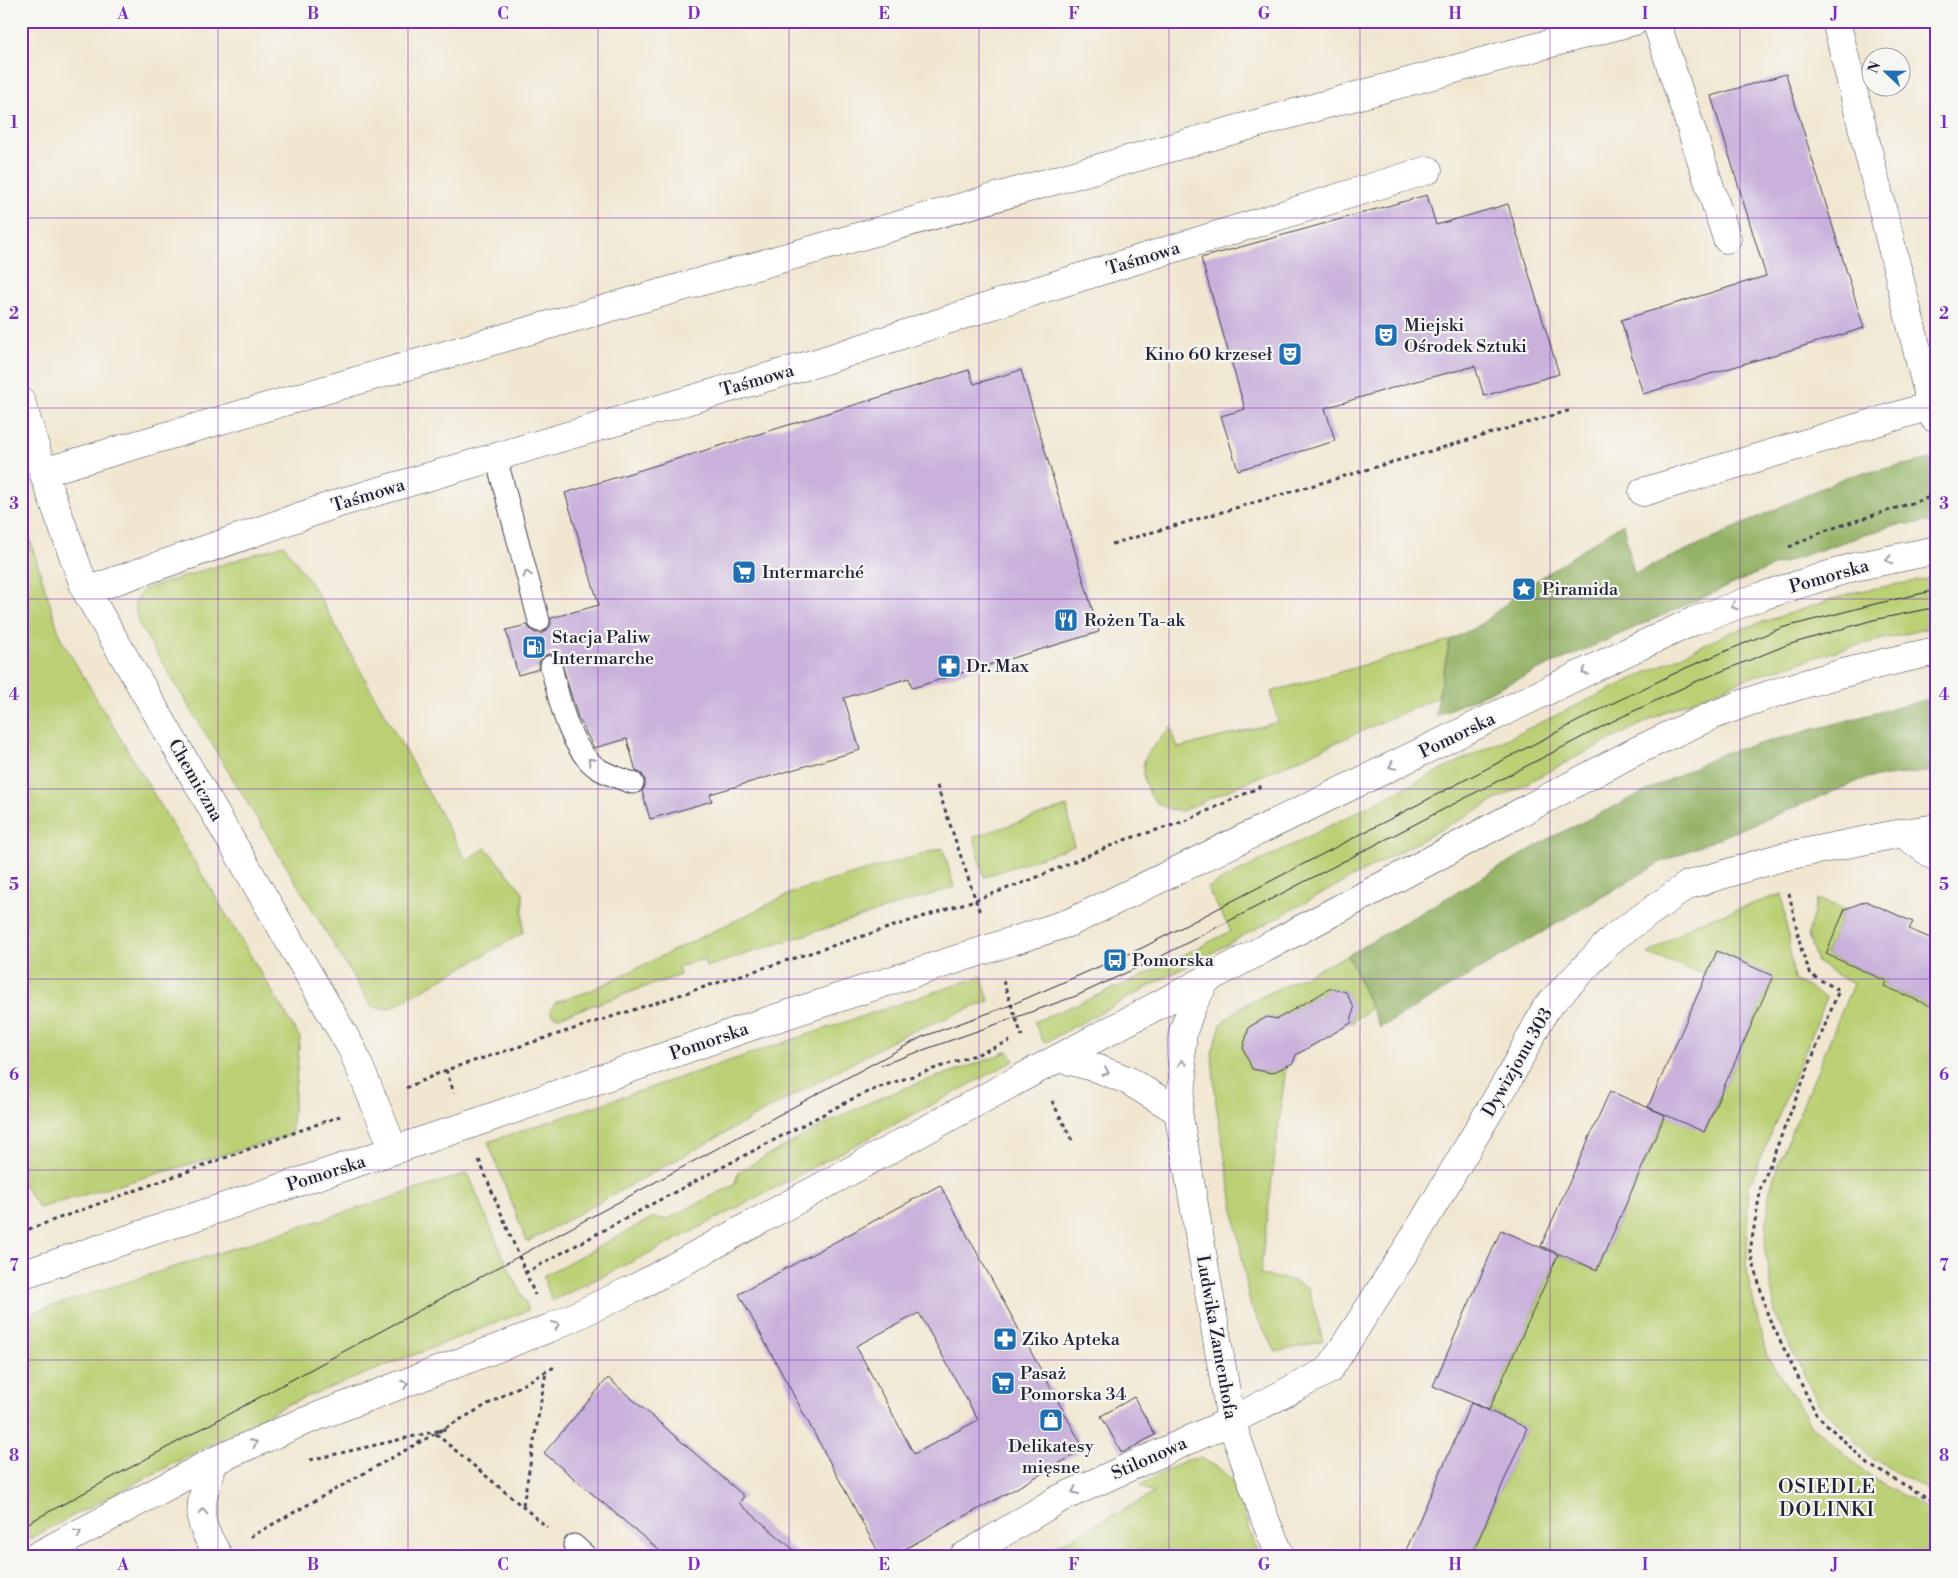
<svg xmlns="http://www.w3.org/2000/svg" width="1958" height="1578" font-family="'Libre Bodoni',serif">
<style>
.green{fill:#bbd074;stroke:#6e7958}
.forest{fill:#94b266;stroke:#5b6a50}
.building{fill:#c9b1db;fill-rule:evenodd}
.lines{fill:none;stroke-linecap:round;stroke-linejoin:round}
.lane-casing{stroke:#414052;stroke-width:23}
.street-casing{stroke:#414052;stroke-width:29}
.secondary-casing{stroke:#414052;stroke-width:29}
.path{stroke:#414052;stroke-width:3;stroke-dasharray:4 4;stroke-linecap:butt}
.lane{stroke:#fff;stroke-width:21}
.street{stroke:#fff;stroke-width:28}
.secondary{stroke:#fff;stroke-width:28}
.tram{stroke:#22223b;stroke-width:1}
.oneway{stroke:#9c9ca7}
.grid{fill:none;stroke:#7b2cbf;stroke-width:1;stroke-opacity:0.55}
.labels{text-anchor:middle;stroke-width:4.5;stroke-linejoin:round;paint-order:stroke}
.street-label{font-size:18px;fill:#22223b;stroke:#f6f6f2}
.poi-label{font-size:18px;fill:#22223b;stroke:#f6f6f2;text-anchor:start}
.quarter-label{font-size:20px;letter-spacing:1px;fill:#22223b;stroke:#f6f6f2}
.neatline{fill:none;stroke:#7b2cbf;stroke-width:2}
.grid-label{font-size:16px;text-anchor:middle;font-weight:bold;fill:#7b2cbf}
</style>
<rect width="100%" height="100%" fill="#f6f6f2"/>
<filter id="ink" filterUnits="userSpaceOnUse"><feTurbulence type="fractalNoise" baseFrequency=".02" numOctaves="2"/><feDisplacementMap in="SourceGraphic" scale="10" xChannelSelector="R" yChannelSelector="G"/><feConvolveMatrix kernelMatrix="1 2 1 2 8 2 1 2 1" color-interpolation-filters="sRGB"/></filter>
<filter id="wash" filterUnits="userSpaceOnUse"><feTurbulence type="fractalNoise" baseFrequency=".0096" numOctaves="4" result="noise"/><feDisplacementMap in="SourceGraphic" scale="20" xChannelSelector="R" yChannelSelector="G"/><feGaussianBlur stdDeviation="1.12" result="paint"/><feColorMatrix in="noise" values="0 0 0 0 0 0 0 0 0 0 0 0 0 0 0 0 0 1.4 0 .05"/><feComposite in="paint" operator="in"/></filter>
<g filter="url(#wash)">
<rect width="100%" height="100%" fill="#f1e7d1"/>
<!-- green -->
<path class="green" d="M 21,511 L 61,639 L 300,1038 L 291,1135 L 39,1208 L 21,1181 Z
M 284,545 L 316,591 L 466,860 L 486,848 L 523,892 L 523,933 L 389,1009 L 371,1006 L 137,621 L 135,602 L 144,589 Z
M 1937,577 L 1937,626 L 1843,649 L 1745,679 L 1667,711 L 1559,766 L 1044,1043 L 1034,1022 L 1134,980 L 1231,931 L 1207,888 L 1422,779 L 1729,633 L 1855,592 Z
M 1450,640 L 1438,697 L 1182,811 C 1174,810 1167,809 1160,805 C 1147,797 1138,771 1146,757 C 1152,746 1163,736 1171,727 L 1178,748 L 1278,722 L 1271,692 Z
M 1067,806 L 1074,846 L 984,877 L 974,837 Z
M 943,848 L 954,887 L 706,967 L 704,959 L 678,967 L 680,975 L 559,1017 L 552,1015 L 550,1010 L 556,1002 L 590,991 L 796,891 Z
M 1782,894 L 1794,980 L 1827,998 L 1748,1189 L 1747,1274 L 1766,1354 L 1812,1426 L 1874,1480 L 1937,1514 L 1937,1557 L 1471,1557 L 1527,1428 L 1489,1410 L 1558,1255 L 1597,1270 L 1666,1115 L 1705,1131 L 1773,976 L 1717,951 L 1706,975 L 1648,954 L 1696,923 Z
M 1817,899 L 1845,909 L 1826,954 L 1886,981 L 1884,986 L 1937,1009 L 1937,1495 L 1873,1459 L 1819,1405 L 1776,1318 L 1765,1251 L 1769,1194 L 1777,1167 L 1853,984 L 1817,963 L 1808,935 Z
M 1348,955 L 1371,1008 L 1351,1023 L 1354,1008 L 1346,992 L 1331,988 L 1277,1019 L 1266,1017 L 1249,1027 L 1243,1048 L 1253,1069 L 1272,1073 L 1286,1066 L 1260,1275 L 1291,1280 L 1308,1288 L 1323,1341 L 1276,1352 L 1250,1305 L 1216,1104 L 1212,1053 L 1221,1024 L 1242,1006 Z
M 982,976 L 989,1001 L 903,1035 L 527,1242 L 488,1142 Z
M 1008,1051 L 1014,1061 L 674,1241 L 552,1301 L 543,1276 L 652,1218 L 667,1219 L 734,1185 L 739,1171 C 792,1143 844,1111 900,1090 C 936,1076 973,1067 1008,1051 Z
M 468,1173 L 502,1254 L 529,1310 L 288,1404 L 21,1543 L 21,1316 Z
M 1200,1458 L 1218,1467 L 1234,1484 L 1259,1557 L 1036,1557 L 1153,1494 L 1140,1485 L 1186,1460 Z"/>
<!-- forest -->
<path class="forest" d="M 1937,458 L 1937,521 L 1891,526 L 1776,565 L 1435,716 L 1450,640 L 1480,625 L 1524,589 L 1623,523 L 1634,574 L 1846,477 Z
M 1937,697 L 1937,771 L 1866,778 L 1661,862 L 1380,1028 L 1348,955 L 1552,837 L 1724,753 Z"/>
<g id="blocks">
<!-- building -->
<path class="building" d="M 1786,74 L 1864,328 L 1643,394 L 1621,320 L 1766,276 L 1711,96 Z
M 1427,195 L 1436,225 L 1508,204 L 1559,374 L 1484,396 L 1475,366 L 1412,382 L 1325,408 L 1335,441 L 1238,470 L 1221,416 L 1245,409 L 1201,258 Z
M 969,370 L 974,384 L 1021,370 L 1099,632 L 912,688 L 909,678 L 844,698 L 860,750 L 710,794 L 712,801 L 650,819 L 642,791 L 645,786 L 645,780 L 642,774 L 636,771 L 627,739 L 594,748 L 578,717 L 560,658 L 554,654 L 548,654 L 542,657 L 539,662 L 539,669 L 518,675 L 506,630 L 527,625 L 530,629 L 535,633 L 543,633 L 547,630 L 551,625 L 551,618 L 599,605 L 565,493 Z
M 1866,901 L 1913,922 L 1909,929 L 1937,941 L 1937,1009 L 1884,986 L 1886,981 L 1826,954 L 1845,909 Z
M 1717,951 L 1773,976 L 1704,1132 L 1648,1107 Z
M 1331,988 L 1346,992 L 1354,1008 L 1351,1023 L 1296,1055 L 1293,1063 L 1272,1073 L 1252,1069 L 1243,1048 L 1249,1027 L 1267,1017 L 1277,1019 Z
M 1610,1091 L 1665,1115 L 1597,1270 L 1541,1246 Z
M 940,1185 L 1084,1449 L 1015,1489 L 890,1557 L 881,1557 L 739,1294 ZM 919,1313 L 978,1420 L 914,1454 L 856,1346 Z
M 1501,1230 L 1558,1255 L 1489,1410 L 1433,1386 Z
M 608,1378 L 744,1496 L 739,1503 L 802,1557 L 667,1557 L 544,1453 Z
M 1134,1397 L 1155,1435 L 1122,1453 L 1101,1416 Z
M 1471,1403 L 1527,1428 L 1471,1557 L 1403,1557 Z"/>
</g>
</g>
<g filter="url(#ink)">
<use href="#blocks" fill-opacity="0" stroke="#414052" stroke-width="1"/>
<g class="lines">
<!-- lane casing -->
<g class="lane-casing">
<path id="lane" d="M 496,457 L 539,621
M 551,666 C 559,698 568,747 597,768 C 608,775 621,779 633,783
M 574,1545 L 587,1557"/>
</g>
<!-- street casing -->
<g class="street-casing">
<path id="street" d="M 1656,21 L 1727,239
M 1836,21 L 1934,418
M 21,401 L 43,472 L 86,591 L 352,1049 L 394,1150
M 43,472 C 322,390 602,309 882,230 C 1132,158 1383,87 1635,21
M 1643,492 L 1930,406
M 86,591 L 339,503 L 819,362 L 1036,291 L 1428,170
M 1902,833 L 1937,858
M 1206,980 L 1192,1006 L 1183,1032 L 1181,1054 L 1183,1076 L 1178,1111 L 1231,1421 L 1266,1522 L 1281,1557
M 1060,1058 L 1096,1068 L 1127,1080 L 1178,1111
M 214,1461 C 208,1481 197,1504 203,1525 C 206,1536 214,1547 219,1557
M 963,1557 L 1059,1499 L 1231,1421 L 1329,1370 L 1415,1236 L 1509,1078 L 1546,1008 L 1613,938 L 1688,885 L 1782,857 L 1902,833 L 1937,828"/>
</g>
<!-- secondary casing -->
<g class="secondary-casing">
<path id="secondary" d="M 21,1275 L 466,1126 L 749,1027 L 1071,922 L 1627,652 L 1694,621 L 1762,596 L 1854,567 L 1937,550
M 35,1557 L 214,1461 L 300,1423 L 550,1328 L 637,1287 L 1036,1070 L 1634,752 C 1664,738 1694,723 1724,711 C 1791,685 1866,666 1937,651"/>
</g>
<!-- path -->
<path class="path" d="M 1112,544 L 1571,410
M 1789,547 L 1824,531 L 1937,495
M 937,786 L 980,913
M 1789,893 L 1802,952 L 1811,975 L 1839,990 L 1761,1187 L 1750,1251 L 1768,1316 L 1816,1414 L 1869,1465 L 1937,1503
M 1003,981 L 1022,1036
M 446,1070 L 454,1093
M 406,1088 L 446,1070 L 975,900 L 1028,881 L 1124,840 L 1183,822 L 1262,786
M 1052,1101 L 1073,1142
M 479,1160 L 535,1295
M 21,1232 L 340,1116
M 525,1273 L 652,1204 L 856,1097 L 880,1087 L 978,1054 L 1010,1041
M 436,1434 L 547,1527
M 310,1460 L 446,1429
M 523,1505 L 546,1372
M 250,1537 L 556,1366"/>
<!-- lane -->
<use href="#lane" class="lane"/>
<!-- street -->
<use href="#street" class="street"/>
<!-- secondary -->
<use href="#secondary" class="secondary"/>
<!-- tram -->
<path class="tram" d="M 881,1065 L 1076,996 L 1158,958 L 1613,721 L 1695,682 L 1787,645 L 1873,620 L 1937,607
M 21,1527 L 922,1037 L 1011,1005 L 1144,947 L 1609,705 L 1688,667 L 1781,628 L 1879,603 L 1937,590"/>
</g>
<!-- one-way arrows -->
<defs><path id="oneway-chevron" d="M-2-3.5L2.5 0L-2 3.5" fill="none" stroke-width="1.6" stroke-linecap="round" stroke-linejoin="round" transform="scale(1.25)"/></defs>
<g class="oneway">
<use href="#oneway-chevron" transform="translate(1889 560) rotate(168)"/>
<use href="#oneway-chevron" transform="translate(527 574) rotate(-105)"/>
<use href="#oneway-chevron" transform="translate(1734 606) rotate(160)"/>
<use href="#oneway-chevron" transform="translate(1585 672) rotate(154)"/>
<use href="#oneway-chevron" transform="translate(591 761) rotate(-134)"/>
<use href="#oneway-chevron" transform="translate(1392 766) rotate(154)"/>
<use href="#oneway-chevron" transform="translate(1182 1063) rotate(-94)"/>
<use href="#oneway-chevron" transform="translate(1106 1072) rotate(22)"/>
<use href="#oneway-chevron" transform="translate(556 1325) rotate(-24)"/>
<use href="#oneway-chevron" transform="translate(405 1384) rotate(-20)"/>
<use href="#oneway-chevron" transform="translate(254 1443) rotate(-24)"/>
<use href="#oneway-chevron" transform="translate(1075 1491) rotate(156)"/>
<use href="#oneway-chevron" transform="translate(203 1512) rotate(-91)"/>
<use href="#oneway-chevron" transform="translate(78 1533) rotate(-29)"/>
</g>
</g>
<!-- grid -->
<path class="grid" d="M 218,21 L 218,1557M 408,21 L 408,1557M 598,21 L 598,1557M 789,21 L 789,1557M 979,21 L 979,1557M 1169,21 L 1169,1557M 1360,21 L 1360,1557M 1550,21 L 1550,1557M 1740,21 L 1740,1557M 21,218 L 1937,218M 21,408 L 1937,408M 21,599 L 1937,599M 21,789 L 1937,789M 21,979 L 1937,979M 21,1170 L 1937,1170M 21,1360 L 1937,1360"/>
<!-- icons -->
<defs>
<g id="theatre-square" transform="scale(1.25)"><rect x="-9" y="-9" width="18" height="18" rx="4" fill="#1f6fb2" stroke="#f6f6f2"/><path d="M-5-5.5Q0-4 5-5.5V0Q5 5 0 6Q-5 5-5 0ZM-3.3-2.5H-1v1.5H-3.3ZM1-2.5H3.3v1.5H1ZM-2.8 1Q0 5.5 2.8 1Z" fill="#fff"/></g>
<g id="supermarket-square" transform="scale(1.25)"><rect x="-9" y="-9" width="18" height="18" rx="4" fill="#1f6fb2" stroke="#f6f6f2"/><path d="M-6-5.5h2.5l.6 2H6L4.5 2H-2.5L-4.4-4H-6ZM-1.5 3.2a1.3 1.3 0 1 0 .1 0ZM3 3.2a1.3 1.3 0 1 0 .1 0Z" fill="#fff"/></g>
<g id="sight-square" transform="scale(1.25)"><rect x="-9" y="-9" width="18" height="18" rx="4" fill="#1f6fb2" stroke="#f6f6f2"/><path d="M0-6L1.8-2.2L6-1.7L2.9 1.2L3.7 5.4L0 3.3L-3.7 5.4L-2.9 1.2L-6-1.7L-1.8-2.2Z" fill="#fff"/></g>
<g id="restaurant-square" transform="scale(1.25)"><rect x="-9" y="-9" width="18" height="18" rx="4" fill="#1f6fb2" stroke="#f6f6f2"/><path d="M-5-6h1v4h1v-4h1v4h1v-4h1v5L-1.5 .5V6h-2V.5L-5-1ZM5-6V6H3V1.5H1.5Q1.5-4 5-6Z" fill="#fff"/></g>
<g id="fuel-square" transform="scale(1.25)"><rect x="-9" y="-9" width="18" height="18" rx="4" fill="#1f6fb2" stroke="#f6f6f2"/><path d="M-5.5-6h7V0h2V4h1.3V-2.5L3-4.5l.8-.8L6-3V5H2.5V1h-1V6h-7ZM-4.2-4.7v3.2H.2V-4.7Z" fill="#fff"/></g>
<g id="pharmacy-square" transform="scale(1.25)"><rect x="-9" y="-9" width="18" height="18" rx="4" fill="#1f6fb2" stroke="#f6f6f2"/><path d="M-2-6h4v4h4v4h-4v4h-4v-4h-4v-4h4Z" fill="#fff"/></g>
<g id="bus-square" transform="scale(1.25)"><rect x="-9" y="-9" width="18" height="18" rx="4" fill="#1f6fb2" stroke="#f6f6f2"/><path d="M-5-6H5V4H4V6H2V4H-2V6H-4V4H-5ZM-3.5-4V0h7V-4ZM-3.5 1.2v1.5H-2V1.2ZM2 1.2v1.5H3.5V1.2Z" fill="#fff"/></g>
<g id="shop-square" transform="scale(1.25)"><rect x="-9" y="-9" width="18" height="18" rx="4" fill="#1f6fb2" stroke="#f6f6f2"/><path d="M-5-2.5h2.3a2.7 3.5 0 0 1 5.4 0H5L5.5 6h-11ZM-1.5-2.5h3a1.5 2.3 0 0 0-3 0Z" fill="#fff"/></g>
</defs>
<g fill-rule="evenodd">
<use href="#theatre-square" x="1386" y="335"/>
<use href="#theatre-square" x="1290" y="354"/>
<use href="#supermarket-square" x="744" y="572"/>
<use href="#sight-square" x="1524" y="589"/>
<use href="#restaurant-square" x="1066" y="620"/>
<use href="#fuel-square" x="534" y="647"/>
<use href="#pharmacy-square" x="949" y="666"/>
<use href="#bus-square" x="1115" y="960"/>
<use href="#pharmacy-square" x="1005" y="1339"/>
<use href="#supermarket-square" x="1003" y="1383"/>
<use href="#shop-square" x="1051" y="1420"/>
</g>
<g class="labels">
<!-- street labels -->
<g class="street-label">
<text transform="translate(1143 258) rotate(-17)" y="6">Taśmowa</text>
<text transform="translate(757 380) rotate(-16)" y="6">Taśmowa</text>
<text transform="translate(368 495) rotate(-17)" y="6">Taśmowa</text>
<text transform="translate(1829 576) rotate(-16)" y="6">Pomorska</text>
<text transform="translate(1457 735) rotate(-26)" y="6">Pomorska</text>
<text transform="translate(196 780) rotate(60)" y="6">Chemiczna</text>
<text transform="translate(709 1041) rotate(-19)" y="6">Pomorska</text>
<text transform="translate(1517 1062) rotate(-60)" y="6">Dywizjonu 303</text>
<text transform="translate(326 1173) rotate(-18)" y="6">Pomorska</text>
<text transform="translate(1217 1337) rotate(80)" y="6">Ludwika Zamenhofa</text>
<text transform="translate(1149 1458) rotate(-24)" y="6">Stilonowa</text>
</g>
<!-- poi labels -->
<g class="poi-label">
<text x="1404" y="331">Miejski<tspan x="1404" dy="21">Ośrodek Sztuki</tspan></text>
<text x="1272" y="360" text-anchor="end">Kino 60 krzeseł</text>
<text x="762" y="578">Intermarché</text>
<text x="1542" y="595">Piramida</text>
<text x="1084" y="626">Rożen Ta-ak</text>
<text x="552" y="643">Stacja Paliw<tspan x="552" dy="21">Intermarche</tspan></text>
<text x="966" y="672">Dr. Max</text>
<text x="1132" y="966">Pomorska</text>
<text x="1022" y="1345">Ziko Apteka</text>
<text x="1020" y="1379">Pasaż<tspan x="1020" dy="21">Pomorska 34</tspan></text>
<text x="1051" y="1452" text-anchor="middle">Delikatesy<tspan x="1051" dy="21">mięsne</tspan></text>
</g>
<!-- quarter labels -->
<g class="quarter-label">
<text x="1827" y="1493">OSIEDLE<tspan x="1827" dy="23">DOLINKI</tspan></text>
</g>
</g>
<!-- margin -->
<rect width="1958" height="1578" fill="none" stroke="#f6f6f2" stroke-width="55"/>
<!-- north arrow -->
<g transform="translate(1886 72) rotate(292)"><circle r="24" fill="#f6f6f2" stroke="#a1a1a9"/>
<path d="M0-4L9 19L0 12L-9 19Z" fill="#1f6fb2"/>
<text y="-8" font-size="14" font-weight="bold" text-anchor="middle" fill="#22223b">N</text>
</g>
<rect x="28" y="28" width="1902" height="1522" class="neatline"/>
<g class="grid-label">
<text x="123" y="19">A</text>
<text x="313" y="19">B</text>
<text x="503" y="19">C</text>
<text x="694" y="19">D</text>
<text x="884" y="19">E</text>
<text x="1074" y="19">F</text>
<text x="1264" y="19">G</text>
<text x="1455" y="19">H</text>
<text x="1645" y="19">I</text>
<text x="1835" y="19">J</text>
<text x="14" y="128">1</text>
<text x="1944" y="128">1</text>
<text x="14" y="319">2</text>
<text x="1944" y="319">2</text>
<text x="14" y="509">3</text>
<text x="1944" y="509">3</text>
<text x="14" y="700">4</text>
<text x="1944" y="700">4</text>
<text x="14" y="890">5</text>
<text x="1944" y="890">5</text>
<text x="14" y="1080">6</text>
<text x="1944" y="1080">6</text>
<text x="14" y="1271">7</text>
<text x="1944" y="1271">7</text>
<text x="14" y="1461">8</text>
<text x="1944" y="1461">8</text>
<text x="123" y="1570">A</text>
<text x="313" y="1570">B</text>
<text x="503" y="1570">C</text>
<text x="694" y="1570">D</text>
<text x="884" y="1570">E</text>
<text x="1074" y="1570">F</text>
<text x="1264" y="1570">G</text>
<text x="1455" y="1570">H</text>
<text x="1645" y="1570">I</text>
<text x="1835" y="1570">J</text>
</g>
</svg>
